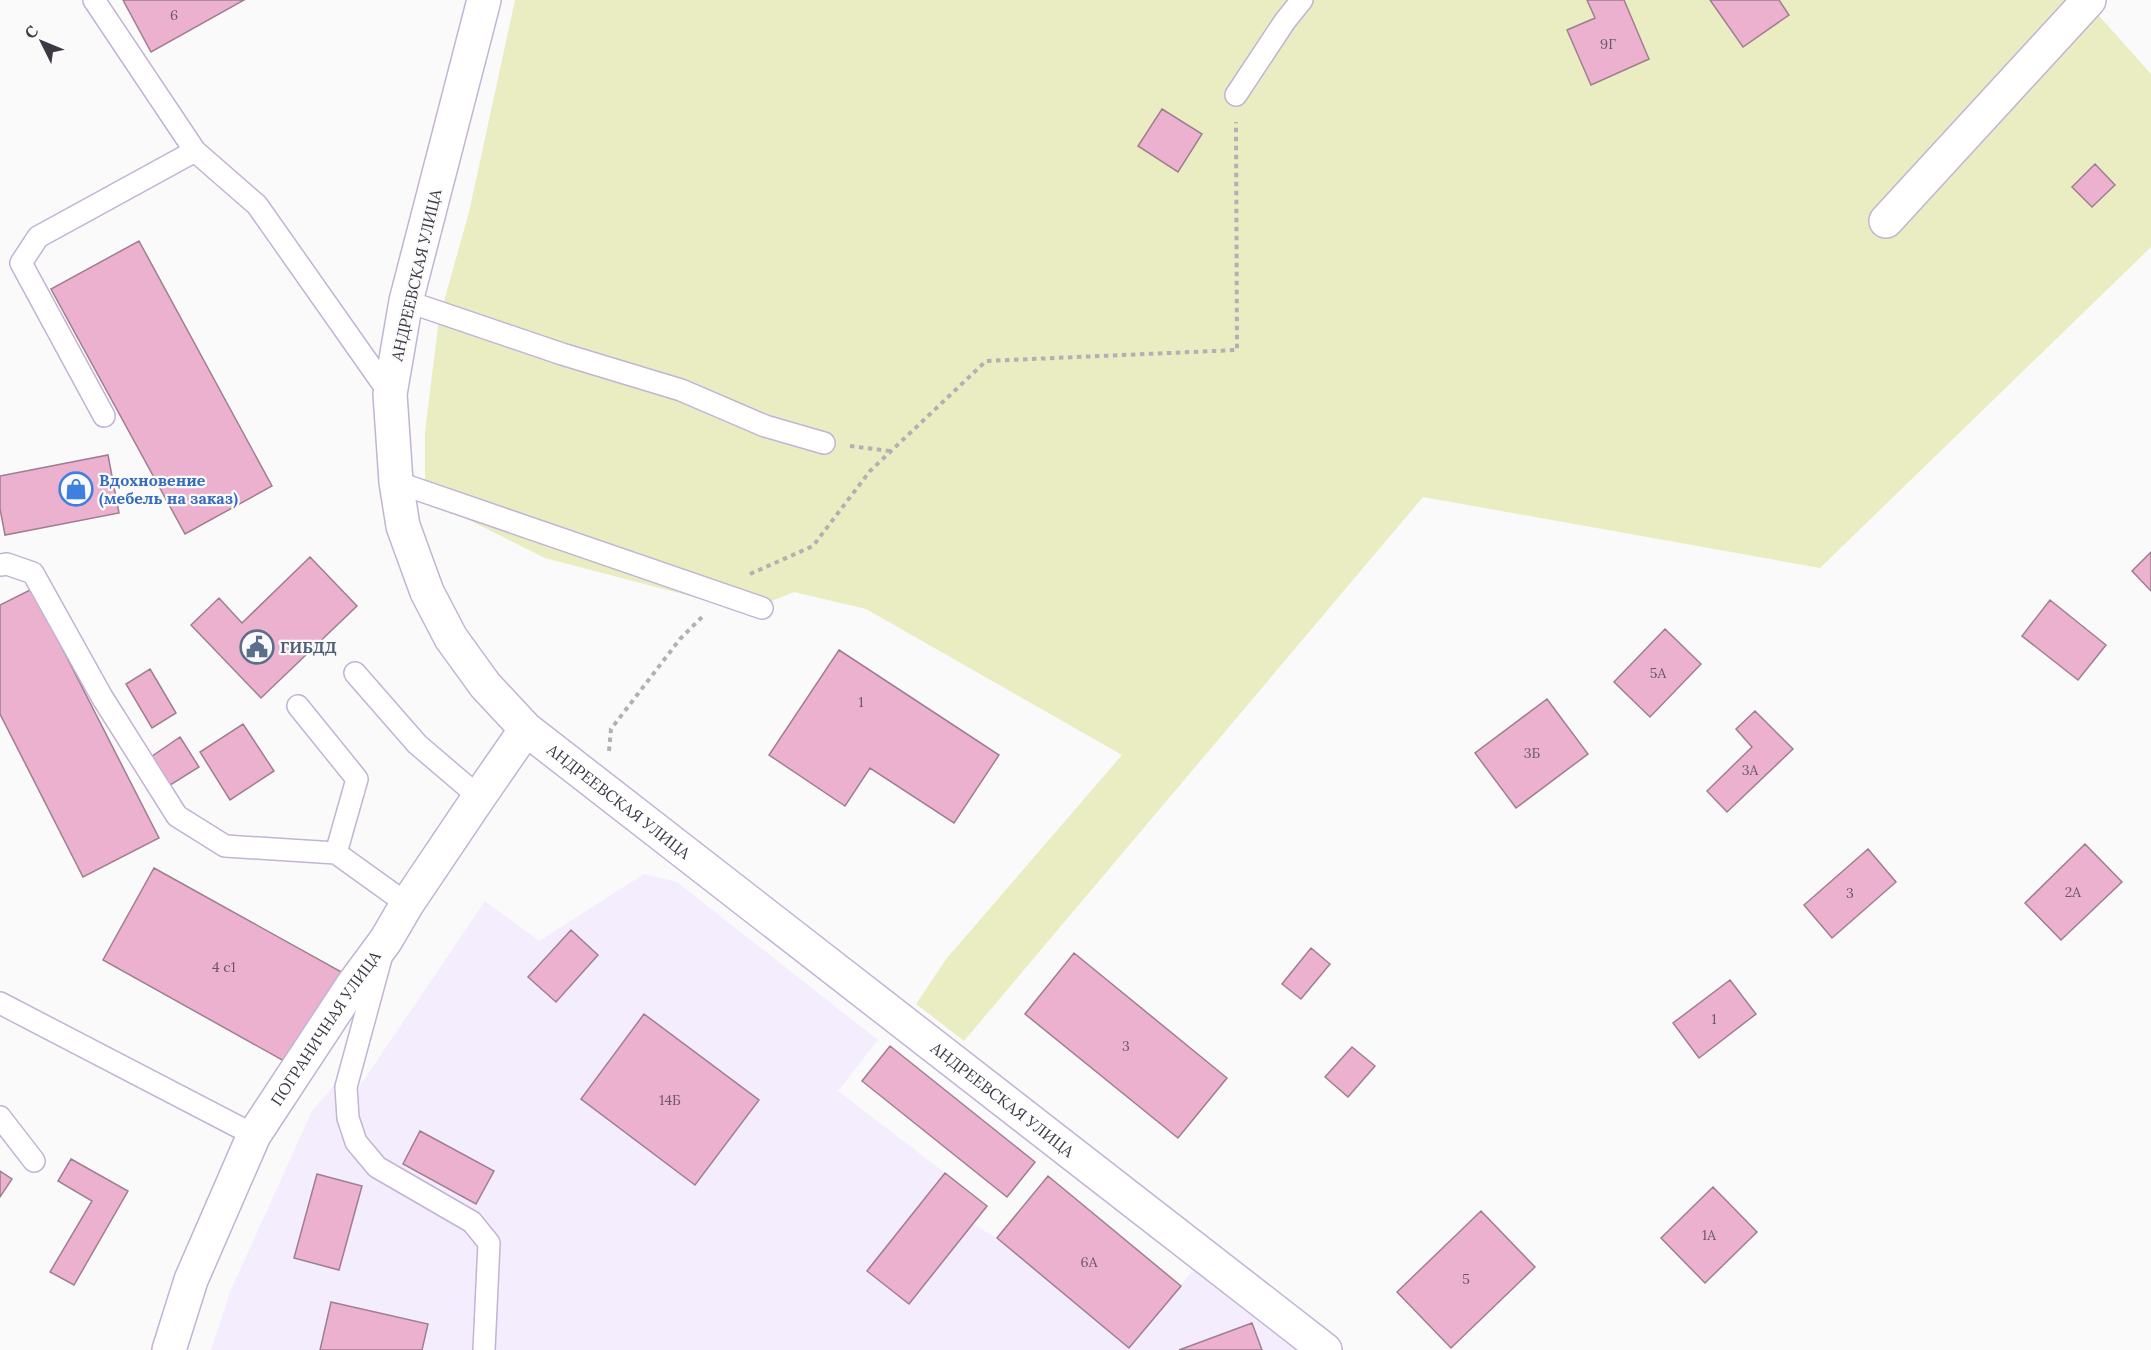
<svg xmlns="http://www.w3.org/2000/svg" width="2151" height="1350" font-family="Lora,serif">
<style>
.built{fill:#f4edfd}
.green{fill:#eaedc2}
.building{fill:#ebb1cf;stroke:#a07e90;stroke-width:1.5}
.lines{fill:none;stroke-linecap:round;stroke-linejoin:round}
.service-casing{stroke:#c3b3d4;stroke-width:24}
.minor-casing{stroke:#c3b3d4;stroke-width:36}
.path{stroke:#b2b0b5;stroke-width:4;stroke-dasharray:4.5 4.5;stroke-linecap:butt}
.service{stroke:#fff;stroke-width:21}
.minor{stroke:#fff;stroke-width:33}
.labels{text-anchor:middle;stroke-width:4.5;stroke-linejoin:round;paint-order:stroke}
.number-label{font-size:14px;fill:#695668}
.street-label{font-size:16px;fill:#3e3845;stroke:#fafafa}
.shop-label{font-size:16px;font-weight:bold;fill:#366cbe;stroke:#fafafa;text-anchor:start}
.service-label{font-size:16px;font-weight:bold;fill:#4e5e75;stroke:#fafafa;text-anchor:start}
</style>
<rect width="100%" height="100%" fill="#fafafa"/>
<!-- built -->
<path class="built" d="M 644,874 L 677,882 L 878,1040 L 838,1091 L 945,1173 L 867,1271 L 909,1304 L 972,1224 L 997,1238 L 1129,1347 L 1195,1268 L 1296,1350 L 211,1350 L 230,1292 L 312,1111 L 338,1081 L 355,1093 L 485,901 L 539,941 Z"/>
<!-- green -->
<path class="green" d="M 515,0 L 2100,0 L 2092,8 L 2151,74 L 2151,247 L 1820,568 L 1423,497 L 964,1041 L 916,1004 L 947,958 L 1122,755 L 866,609 L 794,592 L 747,611 L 545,558 L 425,498 L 425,432 L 439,319 L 469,212 Z"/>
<!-- building -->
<path class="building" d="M 123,0 L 244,0 L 151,52 Z
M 1587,0 L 1624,0 L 1649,59 L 1591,85 L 1567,30 L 1595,18 Z
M 1710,0 L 1779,0 L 1789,15 L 1743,47 Z
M 1162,109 L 1202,134 L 1178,172 L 1138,146 Z
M 2095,164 L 2115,185 L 2092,207 L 2072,187 Z
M 139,241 L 272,486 L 185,534 L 51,289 Z
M 108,455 L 119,513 L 5,535 L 0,509 L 0,476 Z
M 2151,552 L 2151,591 L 2132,571 Z
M 310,557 L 357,606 L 261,698 L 191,625 L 219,598 L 242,623 Z
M 32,589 L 159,838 L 83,877 L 0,714 L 0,605 Z
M 2050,600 L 2106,645 L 2078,680 L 2022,636 Z
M 1665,629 L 1701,664 L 1650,717 L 1614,682 Z
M 839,650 L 999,755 L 954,823 L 870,768 L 845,806 L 769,755 Z
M 150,669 L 176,713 L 152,728 L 126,684 Z
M 1547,699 L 1588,754 L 1516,808 L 1475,753 Z
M 1755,711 L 1793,749 L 1727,812 L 1707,791 L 1752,747 L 1736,729 Z
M 243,724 L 274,771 L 230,800 L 200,752 Z
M 180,737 L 199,767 L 167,787 L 148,759 Z
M 2085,844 L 2122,882 L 2061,940 L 2025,903 Z
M 1868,849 L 1896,882 L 1832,938 L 1804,905 Z
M 154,868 L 345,974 L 293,1066 L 103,960 Z
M 571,930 L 598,955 L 556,1002 L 528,977 Z
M 1311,948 L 1330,964 L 1301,999 L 1282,984 Z
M 1074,953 L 1227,1078 L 1178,1138 L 1025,1014 Z
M 1730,980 L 1756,1014 L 1699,1058 L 1673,1023 Z
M 644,1014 L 759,1100 L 695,1185 L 581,1099 Z
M 890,1046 L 1035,1162 L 1007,1197 L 862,1081 Z
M 1352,1047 L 1375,1066 L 1348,1097 L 1325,1077 Z
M 420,1131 L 494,1171 L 476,1204 L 403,1164 Z
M 71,1159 L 128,1191 L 74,1285 L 50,1272 L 92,1201 L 58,1181 Z
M 0,1171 L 12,1179 L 0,1197 Z
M 945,1173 L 987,1206 L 909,1304 L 867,1271 Z
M 317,1174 L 362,1186 L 339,1270 L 294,1258 Z
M 1048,1176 L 1181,1286 L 1129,1348 L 997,1238 Z
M 1713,1187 L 1757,1232 L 1705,1283 L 1661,1238 Z
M 1481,1211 L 1535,1267 L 1451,1348 L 1397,1292 Z
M 331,1302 L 428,1324 L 422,1350 L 320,1350 Z
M 1252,1323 L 1262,1350 L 1179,1350 Z"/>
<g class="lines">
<!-- service casing -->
<g class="service-casing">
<path id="service" d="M 94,0 L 195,151
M 1236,95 L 1285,21 L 1302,0
M 406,301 L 562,354 L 681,390 L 765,426 L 824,443
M 104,416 L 21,263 L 38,237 L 195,151 L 257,205 L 390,394
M 396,482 L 762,608
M 0,565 L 7,564 L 33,573 L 102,697 L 177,816 L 225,846 L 336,853 L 407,904
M 355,673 L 417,744 L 479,797
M 298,706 L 357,779 L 336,853
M 381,958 L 346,1087 L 348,1118 L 356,1142 L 377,1167 L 472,1222 L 489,1243 L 484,1350
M 0,1003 L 254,1135
M 0,1117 L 34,1161"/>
</g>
<!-- minor casing -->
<g class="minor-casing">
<g id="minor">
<path id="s1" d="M 484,0 L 406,301 L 390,394 L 396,482 L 403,526 L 427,592 L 451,638 L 485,685 L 526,729 L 1325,1350"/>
<path d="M 1886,221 L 2089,0"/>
<path id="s2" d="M 169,1350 L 191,1280 L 254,1135 L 352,986 L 386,940 L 407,904 L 479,797 L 526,729"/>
</g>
</g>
<!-- path -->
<path class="path" d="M 850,446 L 890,451
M 750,574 L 813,546 L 870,471 L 986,361 L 1237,350 L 1236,122
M 609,751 L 611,729 L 680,639 L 702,617"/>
<!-- service -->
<use href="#service" class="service"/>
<!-- minor -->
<use href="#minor" class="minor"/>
</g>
<!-- icons -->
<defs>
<g id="shop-ring" transform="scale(1.725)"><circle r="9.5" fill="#fafafa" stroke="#3f7fe0" stroke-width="1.5"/><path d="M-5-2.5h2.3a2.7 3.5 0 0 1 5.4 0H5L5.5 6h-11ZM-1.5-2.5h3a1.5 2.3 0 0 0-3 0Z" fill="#3f7fe0"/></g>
<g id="civic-ring" transform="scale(1.725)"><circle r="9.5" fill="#fafafa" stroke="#5c6f8a" stroke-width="1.5"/><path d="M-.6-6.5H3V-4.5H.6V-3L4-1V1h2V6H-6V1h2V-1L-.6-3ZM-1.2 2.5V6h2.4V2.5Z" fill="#5c6f8a"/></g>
</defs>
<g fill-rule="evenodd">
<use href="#shop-ring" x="76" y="489"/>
<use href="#civic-ring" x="257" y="647"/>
</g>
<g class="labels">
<!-- number labels -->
<g class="number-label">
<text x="174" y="20">6</text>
<text x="1608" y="49">9Г</text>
<text x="1658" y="678">5А</text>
<text x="861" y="707">1</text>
<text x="1532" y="758">3Б</text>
<text x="1750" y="775">3А</text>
<text x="2073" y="897">2А</text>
<text x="1850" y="898">3</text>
<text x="224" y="972">4 с1</text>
<text x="1714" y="1024">1</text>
<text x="1126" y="1051">3</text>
<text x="670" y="1105">14Б</text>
<text x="1709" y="1240">1А</text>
<text x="1089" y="1267">6А</text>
<text x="1466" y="1284">5</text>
</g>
<!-- street labels -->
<g class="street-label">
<text transform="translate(416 275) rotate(-77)" y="6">АНДРЕЕВСКАЯ УЛИЦА</text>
<text dy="6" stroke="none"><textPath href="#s1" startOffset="896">АНДРЕЕВСКАЯ УЛИЦА</textPath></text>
<text dy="6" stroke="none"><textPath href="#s2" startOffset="360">ПОГРАНИЧНАЯ УЛИЦА</textPath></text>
<text dy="6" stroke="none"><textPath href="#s1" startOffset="1382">АНДРЕЕВСКАЯ УЛИЦА</textPath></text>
</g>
<!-- shop labels -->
<g class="shop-label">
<text x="99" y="486">Вдохновение<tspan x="99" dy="18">(мебель на заказ)</tspan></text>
</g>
<!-- service labels -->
<g class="service-label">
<text x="280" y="653">ГИБДД</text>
</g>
</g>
<!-- north arrow -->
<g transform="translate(42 42) rotate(313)" stroke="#fafafa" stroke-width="4.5" paint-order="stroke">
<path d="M0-4.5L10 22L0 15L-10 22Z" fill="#3e3845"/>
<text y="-9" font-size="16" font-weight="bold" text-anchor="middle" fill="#3e3845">С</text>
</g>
</svg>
